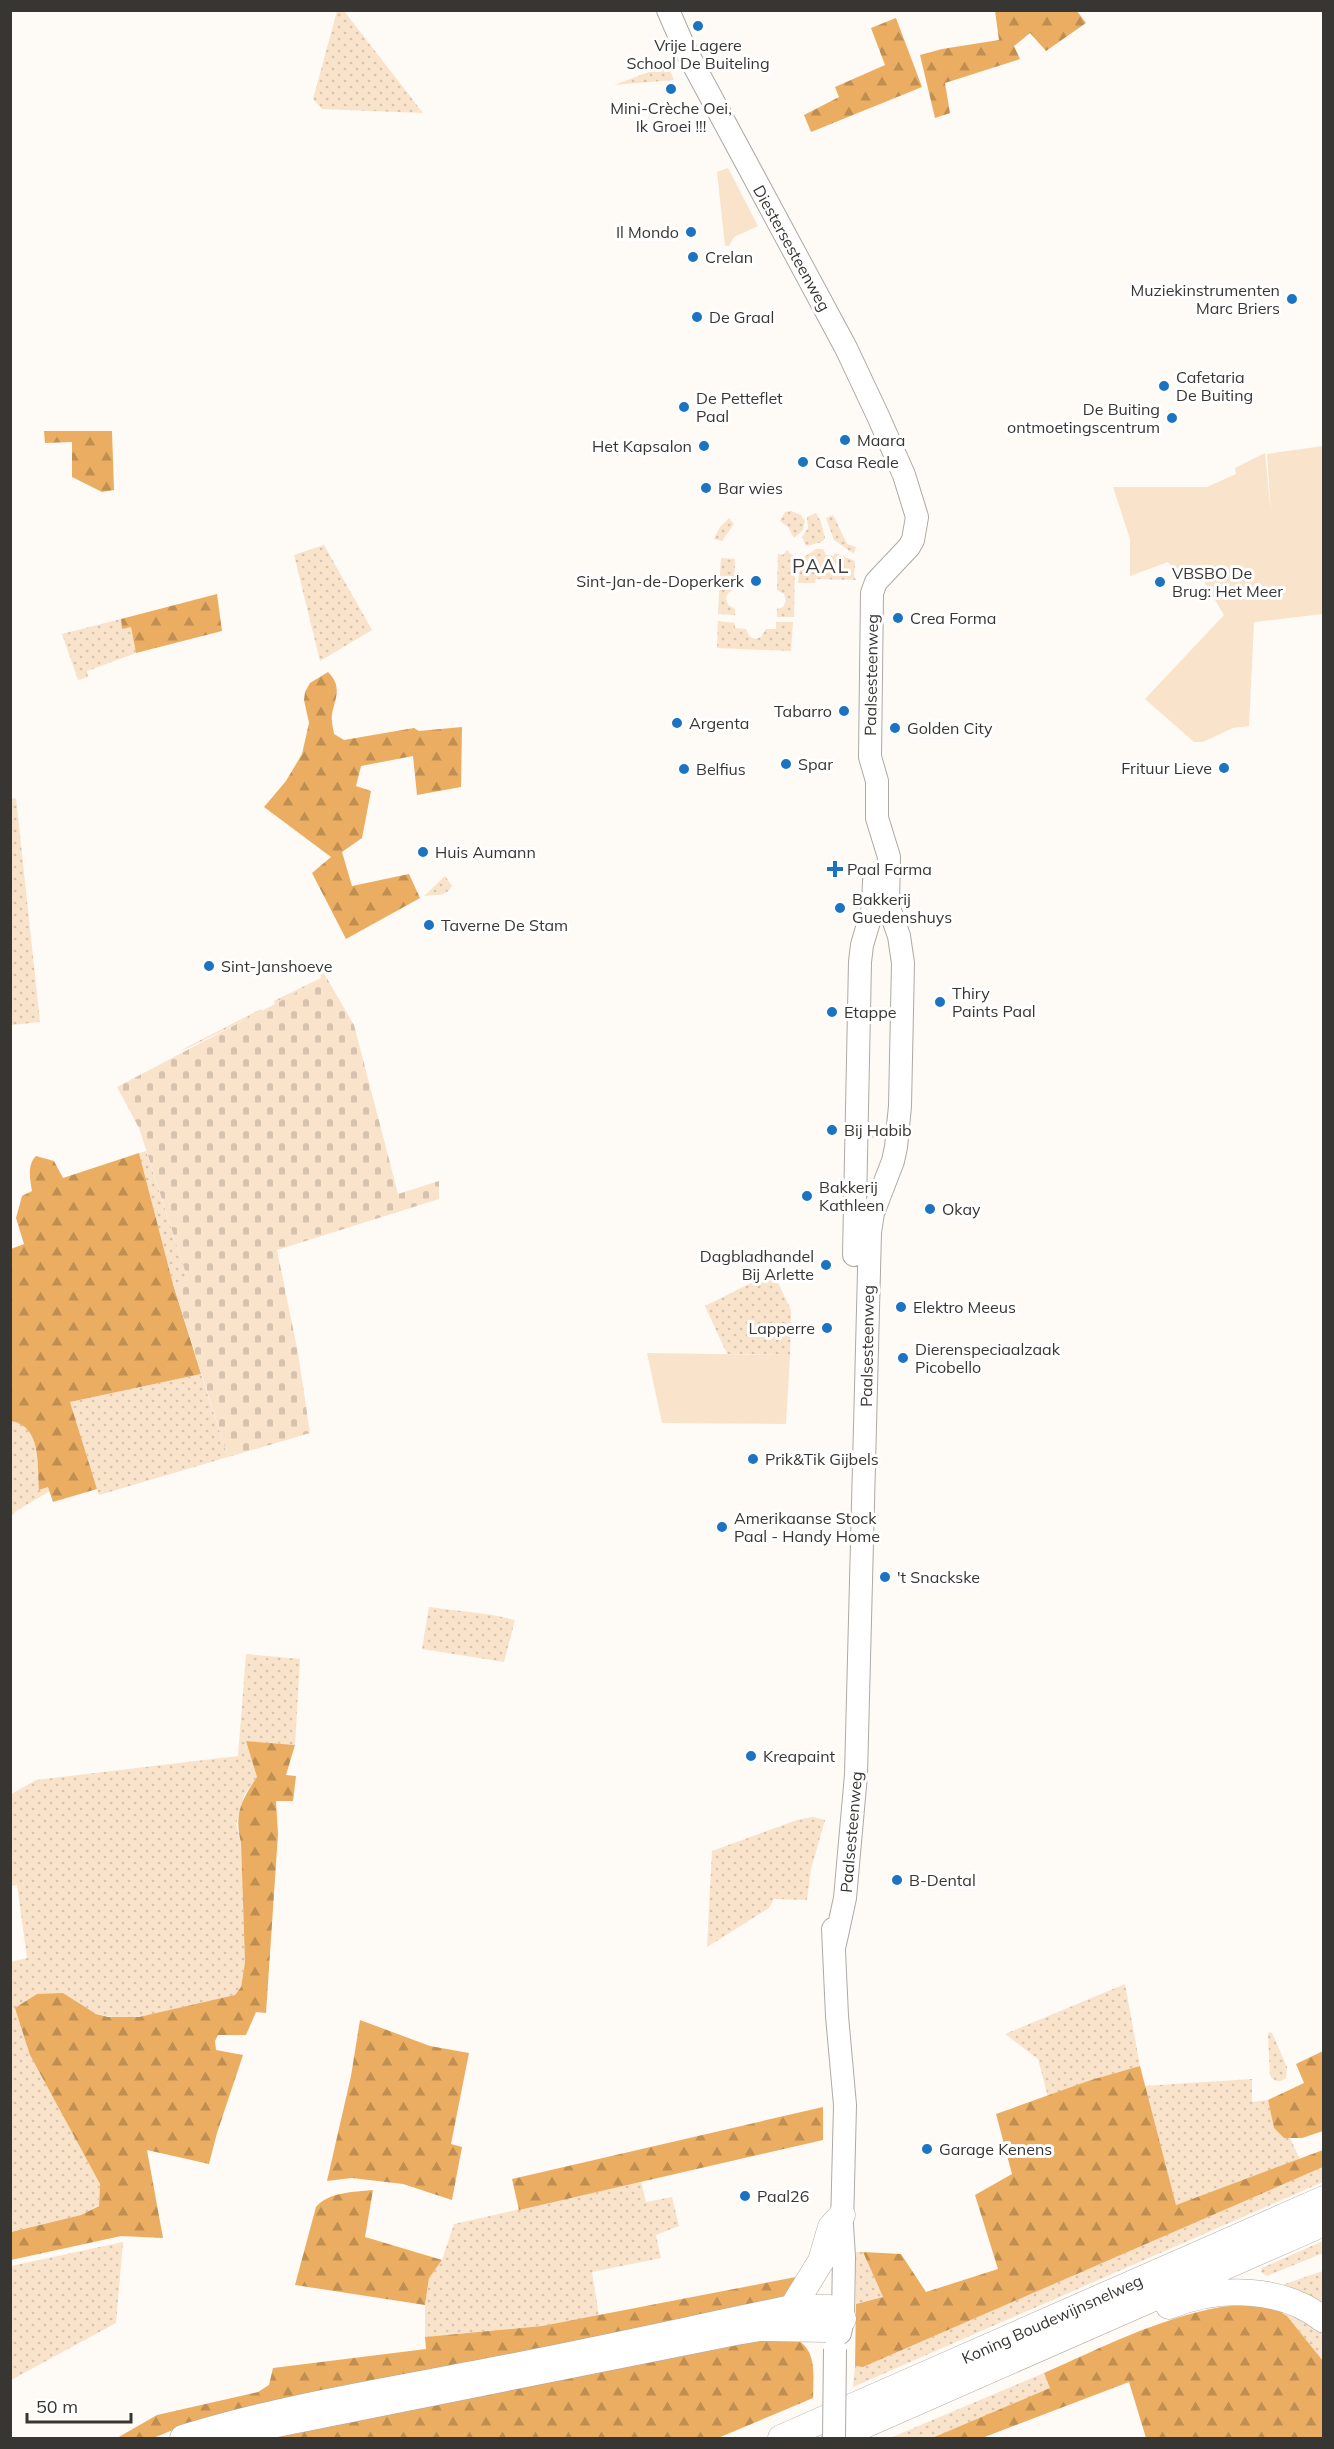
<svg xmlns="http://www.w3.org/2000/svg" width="1334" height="2449" font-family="Mulish,sans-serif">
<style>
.grass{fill:url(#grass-dots)}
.forest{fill:url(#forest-firs)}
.cemetery{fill:url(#cemetery-stones)}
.green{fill:#f9e3cb}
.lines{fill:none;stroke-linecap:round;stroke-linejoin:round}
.major-casing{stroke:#aea9a4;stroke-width:24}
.highway-casing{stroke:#aea9a4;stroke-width:27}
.major{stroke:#fff;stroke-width:22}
.highway{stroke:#fff;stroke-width:26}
.major-bridge-casing{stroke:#aea9a4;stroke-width:24;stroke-linecap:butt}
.major-bridge{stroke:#fff;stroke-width:22}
.poi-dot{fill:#1c73c1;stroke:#fff;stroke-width:2}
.labels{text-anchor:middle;stroke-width:6;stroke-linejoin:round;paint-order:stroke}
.poi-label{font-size:16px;fill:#373633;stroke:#fff;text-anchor:start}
.street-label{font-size:16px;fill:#373633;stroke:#fff}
.quarter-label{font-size:20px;letter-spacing:1.5px;fill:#413d39;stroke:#fff}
</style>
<defs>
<pattern id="grass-dots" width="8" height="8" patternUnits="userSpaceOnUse" patternTransform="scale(1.5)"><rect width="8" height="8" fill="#f9e3cb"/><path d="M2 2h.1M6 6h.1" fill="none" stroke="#d6c3af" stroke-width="1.8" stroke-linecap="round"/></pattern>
<pattern id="forest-firs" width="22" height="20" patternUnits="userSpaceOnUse" patternTransform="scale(1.5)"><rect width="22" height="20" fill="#ebad61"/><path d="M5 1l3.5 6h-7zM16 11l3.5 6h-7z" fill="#bf8e51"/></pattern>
<pattern id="cemetery-stones" width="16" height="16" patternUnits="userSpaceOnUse" patternTransform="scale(1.5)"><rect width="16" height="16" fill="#f9e3cb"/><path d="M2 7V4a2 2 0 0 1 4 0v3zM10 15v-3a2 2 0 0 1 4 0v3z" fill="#d6c3af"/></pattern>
</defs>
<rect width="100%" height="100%" fill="#fefaf6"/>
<!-- grass -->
<path class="grass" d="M 337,11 L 344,11 L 423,113 L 322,109 L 313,99 Z
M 668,65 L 674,80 L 614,85 Z
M 791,511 L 801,515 L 805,521 L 803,530 L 794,538 L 788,527 L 780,521 L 785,512 Z
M 816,513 L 821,522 L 825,538 L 822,542 L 806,546 L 802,537 L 808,528 L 807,517 Z
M 833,515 L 847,544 L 856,547 L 854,554 L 834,540 L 826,518 Z
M 729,518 L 734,524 L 722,541 L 714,539 L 720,527 Z
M 324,545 L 372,630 L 320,661 L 294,555 Z
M 816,549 L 823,549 L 826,555 L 833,556 L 835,553 L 855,561 L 854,577 L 856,580 L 816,579 L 815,583 L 798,583 L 801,559 Z
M 787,550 L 795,558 L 794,617 L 777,617 L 777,609 L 783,607 L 786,601 L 784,594 L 777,590 L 778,554 L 783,555 Z
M 721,558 L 735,559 L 734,589 L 728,593 L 726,598 L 728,605 L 735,609 L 735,615 L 718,614 Z
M 121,619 L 122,629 L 131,626 L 136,653 L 87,671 L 88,677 L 78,680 L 62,634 Z
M 718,621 L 735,623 L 735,628 L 746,629 L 749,636 L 755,639 L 761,637 L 766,629 L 776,629 L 776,622 L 793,622 L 791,651 L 717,648 Z
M 16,798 L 40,1022 L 11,1025 L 10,799 Z
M 445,876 L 452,886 C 445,898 436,894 424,896 Z
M 322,969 L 326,977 L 275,1004 L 274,1001 L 278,999 L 321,978 L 319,971 Z
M 261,1009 L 262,1011 L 180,1052 L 187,1047 Z
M 861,1125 L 894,1126 C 887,1137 880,1143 867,1135 Z
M 146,1151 L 188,1280 L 173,1284 L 139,1153 Z
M 773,1272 L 791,1310 L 790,1355 L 727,1354 L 705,1306 Z
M 201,1374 L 228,1457 L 99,1495 L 70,1402 Z
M 11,1421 C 42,1426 37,1465 39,1490 L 48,1487 L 50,1491 L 16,1511 L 11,1517 Z
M 429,1607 L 493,1615 L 515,1620 L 504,1662 L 422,1649 Z
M 246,1654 L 300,1659 L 295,1745 L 246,1741 L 257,1777 L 244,1795 L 236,1824 L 241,1843 L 245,1962 L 241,1987 L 235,1995 C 198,2003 133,2026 98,2014 C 86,2010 74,1999 62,1993 L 30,2055 L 100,2184 L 99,2205 L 81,2215 L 11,2232 L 11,1962 L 27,1958 L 17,1885 L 11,1886 L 10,1795 L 36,1780 L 238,1756 Z
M 813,1817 L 825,1820 L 811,1869 L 807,1900 L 774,1899 L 769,1908 L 707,1947 L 712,1851 L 797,1820 Z
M 1125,1984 L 1140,2066 L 1091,2080 L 1048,2097 L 1038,2059 L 1005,2034 Z
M 1269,2032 L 1272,2033 L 1287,2067 L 1286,2078 C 1280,2083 1274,2082 1270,2075 L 1268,2035 Z
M 1252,2079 L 1252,2102 L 1268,2100 L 1274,2128 L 1284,2138 L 1290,2138 L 1300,2159 L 1176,2205 L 1144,2086 Z
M 1323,2167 L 1323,2182 L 853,2387 L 855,2366 L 863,2367 Z
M 641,2182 L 646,2202 L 672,2197 L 679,2226 L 656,2235 L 661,2258 L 592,2272 L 599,2316 L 542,2326 L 425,2337 L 425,2305 L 429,2278 L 442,2260 L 454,2224 Z
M 1323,2241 L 1323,2253 L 1267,2276 L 1261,2272 L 1262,2268 Z
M 123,2242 L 116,2323 L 11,2380 L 11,2266 Z
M 856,2252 L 863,2252 L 883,2297 L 856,2304 Z
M 1323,2271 L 1323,2313 L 1276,2287 Z
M 1274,2308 L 1297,2314 L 1323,2332 L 1323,2361 L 1287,2316 Z
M 1044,2373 L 1051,2388 L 932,2438 L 890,2438 Z"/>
<!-- forest -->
<path class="forest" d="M 995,11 L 1077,11 L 1086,23 L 1046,51 L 1030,33 L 1014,46 L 1020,59 L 945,83 L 950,113 L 935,118 L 920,55 L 942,49 L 999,40 Z
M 896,18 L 922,87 L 811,132 L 804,115 L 839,97 L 835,87 L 885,65 L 871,28 Z
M 44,431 L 112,431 L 114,490 L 102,492 L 72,477 L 72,442 L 45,443 Z
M 217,594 L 222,631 L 136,653 L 131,627 L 122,629 L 121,619 Z
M 328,672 C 342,686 336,696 332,714 C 331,721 333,728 334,734 L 344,740 L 414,728 L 419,731 L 462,727 L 461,787 L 417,795 L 413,756 L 361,766 L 356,786 L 371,791 L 362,838 L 342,852 L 352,886 L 409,874 L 420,898 L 346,939 L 312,873 L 331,857 L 264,807 L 286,781 L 302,754 L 309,723 L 304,700 L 305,692 L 310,683 Z
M 139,1153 L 173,1284 L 201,1374 L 70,1402 L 97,1489 L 53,1502 L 48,1487 L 39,1490 C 37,1465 42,1426 11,1421 L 11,1249 L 24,1244 L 16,1218 L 22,1196 L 32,1191 C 30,1179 27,1165 36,1156 L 54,1161 L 63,1178 Z
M 246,1741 L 295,1745 L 286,1775 L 296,1776 L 293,1801 L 276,1801 L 278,1834 L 266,2013 L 256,2012 L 246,2035 L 218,2035 L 215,2041 L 216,2050 L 243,2055 L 217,2133 L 209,2164 L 147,2150 L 163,2238 L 121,2236 L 11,2260 L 11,2232 L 81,2215 L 99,2206 L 100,2184 L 30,2055 L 15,2008 L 37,1994 L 63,1993 L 96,2014 L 108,2017 L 139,2017 L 235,1995 L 241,1987 L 245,1962 L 241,1843 C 234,1814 241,1801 257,1777 Z
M 360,2020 L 430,2046 L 469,2053 L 451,2144 L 462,2147 L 452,2200 L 403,2184 L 352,2178 L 327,2181 L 351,2076 Z
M 1323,2051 L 1323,2131 L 1302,2138 L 1284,2138 L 1274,2128 L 1268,2100 L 1304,2083 L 1296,2064 Z
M 1140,2066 L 1176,2205 L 1323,2150 L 1323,2167 L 863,2367 L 855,2366 L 856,2304 L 883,2297 L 863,2252 L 901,2254 L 926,2292 L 998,2269 L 975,2195 L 1012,2174 L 996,2114 L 1091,2080 Z
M 823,2107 L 823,2140 L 519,2210 L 512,2179 Z
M 373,2190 L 365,2237 L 442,2260 L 429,2278 L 425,2305 L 295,2285 L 316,2207 C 329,2192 353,2192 373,2190 Z
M 796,2277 L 796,2286 L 789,2297 L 188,2424 L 153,2438 L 117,2438 L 157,2415 L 258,2392 L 269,2385 L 273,2368 L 426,2349 L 425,2337 L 542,2326 Z
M 1258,2306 L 1274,2308 L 1287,2316 L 1323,2361 L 1323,2438 L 1146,2438 L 1129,2382 L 982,2438 L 932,2438 L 1050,2388 L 1044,2373 C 1101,2348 1159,2318 1221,2307 C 1233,2305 1246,2306 1258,2306 Z
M 795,2338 C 818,2351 813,2375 813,2398 L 718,2438 L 266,2438 L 743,2343 L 748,2339 Z"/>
<!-- cemetery -->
<path class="cemetery" d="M 326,977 L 354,1025 L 398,1194 L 439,1181 L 439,1199 L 277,1250 L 298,1353 L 310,1433 L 228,1457 L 173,1284 L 188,1280 L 139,1128 L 117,1087 Z"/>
<!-- green -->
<path class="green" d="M 728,168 L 758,226 L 734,237 L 729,246 L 725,246 L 717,172 Z
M 1323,446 L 1323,614 L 1254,622 L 1249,726 L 1233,728 L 1203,742 L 1194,742 L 1145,699 L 1224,615 L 1194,565 L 1176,572 L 1168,562 L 1130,576 L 1130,539 L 1113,487 L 1207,487 L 1236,474 L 1235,468 L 1265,453 L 1271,514 L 1267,454 Z
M 647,1353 L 790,1355 L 786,1424 L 662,1423 Z"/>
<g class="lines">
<!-- major casing -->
<g class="major-casing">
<path id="major" d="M 668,10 L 684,47 L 846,348 L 878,416 L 904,475 L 917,517 L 913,540 L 909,547 L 876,582 L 872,593 L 870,757 L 877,781 L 877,818 L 889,857 L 888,905 L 899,936 L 903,963 L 900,1106 L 896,1147 L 893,1161 L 873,1213 L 870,1232 L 856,1775 L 845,1898 L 835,1944
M 854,1255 L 860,962 L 862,945 L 873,908 L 874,881
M 833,1929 L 837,2016 L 845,2105 L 842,2225 L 844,2257 L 843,2319 L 840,2333"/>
</g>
<!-- highway casing -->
<g class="highway-casing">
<path id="highway" d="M 1169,2306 C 1217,2286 1282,2286 1324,2320
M 792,2308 L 821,2261 L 831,2227 L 842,2215
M 183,2438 C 283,2407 387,2391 489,2371 C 591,2352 691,2329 792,2308 L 830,2308 L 843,2319 L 829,2329 L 760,2328 L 736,2332 L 241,2431 L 216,2438
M 781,2438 L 1324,2199
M 835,2438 L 1324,2223"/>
</g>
<!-- major -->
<use href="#major" class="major"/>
<!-- highway -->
<use href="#highway" class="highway"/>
<!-- major-bridge casing -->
<g class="major-bridge-casing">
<path id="major-bridge" d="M 834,2438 L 835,2349"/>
</g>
<!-- major-bridge -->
<use href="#major-bridge" class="major-bridge"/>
</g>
<!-- markers -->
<g class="poi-dot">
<circle cx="698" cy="26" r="6"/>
<circle cx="671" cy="89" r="6"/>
<circle cx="691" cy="232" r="6"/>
<circle cx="693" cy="257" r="6"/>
<circle cx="1292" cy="299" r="6"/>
<circle cx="697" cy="317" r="6"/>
<circle cx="1164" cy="386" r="6"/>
<circle cx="684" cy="407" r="6"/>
<circle cx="1172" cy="418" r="6"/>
<circle cx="845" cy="440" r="6"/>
<circle cx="704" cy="446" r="6"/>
<circle cx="803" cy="462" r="6"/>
<circle cx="706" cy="488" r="6"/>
<circle cx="756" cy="581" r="6"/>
<circle cx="1160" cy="582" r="6"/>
<circle cx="898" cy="618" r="6"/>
<circle cx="844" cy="711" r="6"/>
<circle cx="677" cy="723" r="6"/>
<circle cx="895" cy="728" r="6"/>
<circle cx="786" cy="764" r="6"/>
<circle cx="1224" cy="768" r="6"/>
<circle cx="684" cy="769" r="6"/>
<circle cx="423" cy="852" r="6"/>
<path d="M832 860h6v6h6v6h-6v6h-6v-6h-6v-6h6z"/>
<circle cx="840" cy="908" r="6"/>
<circle cx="429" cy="925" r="6"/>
<circle cx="209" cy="966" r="6"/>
<circle cx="940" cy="1002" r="6"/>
<circle cx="832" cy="1012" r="6"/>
<circle cx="832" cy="1130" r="6"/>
<circle cx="807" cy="1196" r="6"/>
<circle cx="930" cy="1209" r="6"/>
<circle cx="826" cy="1265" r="6"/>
<circle cx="901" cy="1307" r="6"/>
<circle cx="827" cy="1328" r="6"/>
<circle cx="903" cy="1358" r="6"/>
<circle cx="753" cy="1459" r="6"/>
<circle cx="722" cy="1527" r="6"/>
<circle cx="885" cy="1577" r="6"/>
<circle cx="751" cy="1756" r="6"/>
<circle cx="897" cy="1880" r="6"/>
<circle cx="927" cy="2149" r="6"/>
<circle cx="745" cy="2196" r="6"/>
</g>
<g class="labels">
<!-- poi labels -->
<g class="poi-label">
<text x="698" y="51" text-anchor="middle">Vrije Lagere<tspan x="698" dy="18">School De Buiteling</tspan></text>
<text x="671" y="114" text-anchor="middle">Mini-Crèche Oei,<tspan x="671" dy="18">Ik Groei !!!</tspan></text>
<text x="679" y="238" text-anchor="end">Il Mondo</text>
<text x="705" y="263">Crelan</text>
<text x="1280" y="296" text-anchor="end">Muziekinstrumenten<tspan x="1280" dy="18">Marc Briers</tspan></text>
<text x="709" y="323">De Graal</text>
<text x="1176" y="383">Cafetaria<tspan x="1176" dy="18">De Buiting</tspan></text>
<text x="696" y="404">De Petteflet<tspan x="696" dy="18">Paal</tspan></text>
<text x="1160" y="415" text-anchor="end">De Buiting<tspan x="1160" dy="18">ontmoetingscentrum</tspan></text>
<text x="857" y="446">Maara</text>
<text x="692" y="452" text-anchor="end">Het Kapsalon</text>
<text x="815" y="468">Casa Reale</text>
<text x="718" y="494">Bar wies</text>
<text x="1172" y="579">VBSBO De<tspan x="1172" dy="18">Brug: Het Meer</tspan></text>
<text x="744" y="587" text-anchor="end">Sint-Jan-de-Doperkerk</text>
<text x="910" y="624">Crea Forma</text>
<text x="832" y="717" text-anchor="end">Tabarro</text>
<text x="689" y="729">Argenta</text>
<text x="907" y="734">Golden City</text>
<text x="798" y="770">Spar</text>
<text x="1212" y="774" text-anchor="end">Frituur Lieve</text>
<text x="696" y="775">Belfius</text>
<text x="435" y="858">Huis Aumann</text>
<text x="847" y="875">Paal Farma</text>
<text x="852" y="905">Bakkerij<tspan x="852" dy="18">Guedenshuys</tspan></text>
<text x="441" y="931">Taverne De Stam</text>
<text x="221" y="972">Sint-Janshoeve</text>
<text x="952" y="999">Thiry<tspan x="952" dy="18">Paints Paal</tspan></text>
<text x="844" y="1018">Etappe</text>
<text x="844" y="1136">Bij Habib</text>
<text x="819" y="1193">Bakkerij<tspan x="819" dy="18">Kathleen</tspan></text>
<text x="942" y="1215">Okay</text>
<text x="814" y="1262" text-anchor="end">Dagbladhandel<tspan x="814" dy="18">Bij Arlette</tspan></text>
<text x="913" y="1313">Elektro Meeus</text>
<text x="815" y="1334" text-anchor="end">Lapperre</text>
<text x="915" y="1355">Dierenspeciaalzaak<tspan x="915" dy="18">Picobello</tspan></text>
<text x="765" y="1465">Prik&amp;Tik Gijbels</text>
<text x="734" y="1524">Amerikaanse Stock<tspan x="734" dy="18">Paal - Handy Home</tspan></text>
<text x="897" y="1583">'t Snackske</text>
<text x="763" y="1762">Kreapaint</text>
<text x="909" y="1886">B-Dental</text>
<text x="939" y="2155">Garage Kenens</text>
<text x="757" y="2202">Paal26</text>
</g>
<!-- street labels -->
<g class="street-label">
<text transform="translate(792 248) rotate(61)" y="6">Diestersesteenweg</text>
<text transform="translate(871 675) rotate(-89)" y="6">Paalsesteenweg</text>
<text transform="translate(867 1346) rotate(-89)" y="6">Paalsesteenweg</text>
<text transform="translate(851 1832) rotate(-85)" y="6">Paalsesteenweg</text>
<text transform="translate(1052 2319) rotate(-24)" y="6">Koning Boudewijnsnelweg</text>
</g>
<!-- quarter labels -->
<g class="quarter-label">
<text x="821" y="573">PAAL</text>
</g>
</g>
<!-- border -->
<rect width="1334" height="2449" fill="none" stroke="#373633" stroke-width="24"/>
<!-- scale -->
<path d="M27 2413v9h104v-9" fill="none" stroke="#373633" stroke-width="3"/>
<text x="36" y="2413" font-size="18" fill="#373633" stroke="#ffffff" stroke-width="4.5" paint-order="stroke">50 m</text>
</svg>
